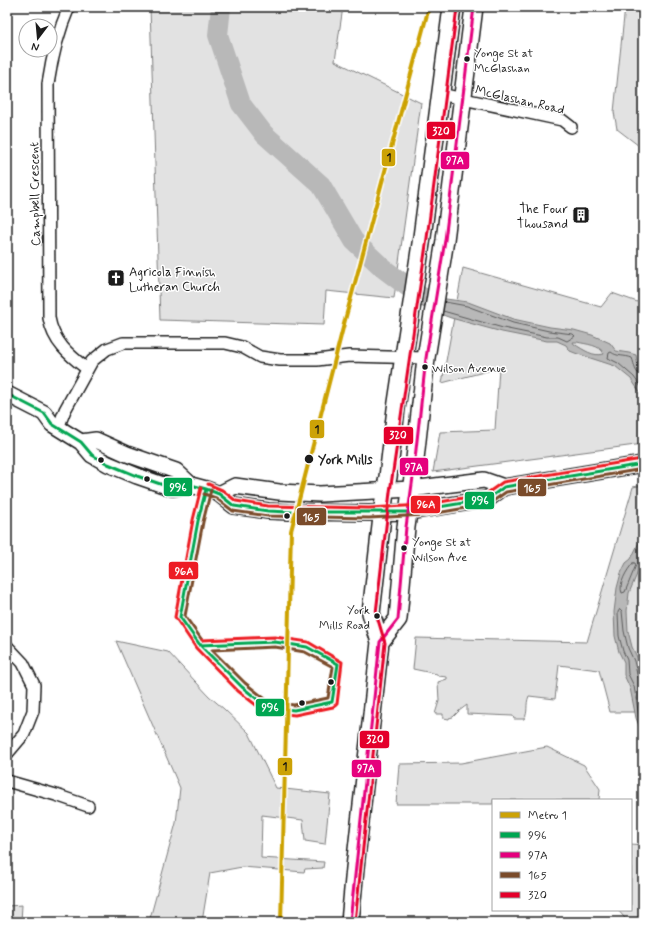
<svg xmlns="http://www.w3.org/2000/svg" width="650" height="929" font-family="Mynerve,sans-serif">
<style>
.green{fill:#e2e2e2;stroke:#7f7f7f}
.water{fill:#b8b8b8;stroke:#7a7a7a;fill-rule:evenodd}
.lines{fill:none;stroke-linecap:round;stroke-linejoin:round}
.shore{stroke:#5a5a5a;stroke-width:1}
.river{stroke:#b8b8b8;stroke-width:20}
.minor-casing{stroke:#1c1c1c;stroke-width:14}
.secondary-casing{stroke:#1c1c1c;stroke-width:18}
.primary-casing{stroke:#1c1c1c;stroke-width:20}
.minor{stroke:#fff;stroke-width:11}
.secondary{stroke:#fff;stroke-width:15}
.primary{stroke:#fff;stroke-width:17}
.bus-1-casing{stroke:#fff;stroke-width:6}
.bus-2-casing{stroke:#fff;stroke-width:6}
.bus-3-casing{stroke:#fff;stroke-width:6}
.bus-4-casing{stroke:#fff;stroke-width:6}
.bus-5-casing{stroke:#fff;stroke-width:6}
.bus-1{stroke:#00a651;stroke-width:3}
.bus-2{stroke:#e5007d;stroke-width:3}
.bus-3{stroke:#7a4b2a;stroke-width:3}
.bus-4{stroke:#e4002b;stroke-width:3}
.bus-5{stroke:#ed1c24;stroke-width:3}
.metro-1-casing{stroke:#fff;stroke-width:7}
.metro-1{stroke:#cca206;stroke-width:4}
.bus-dot{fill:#1c1c1c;stroke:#fff;stroke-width:1.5}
.labels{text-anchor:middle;stroke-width:3;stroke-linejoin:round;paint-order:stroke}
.bus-label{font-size:12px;fill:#1c1c1c;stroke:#fff;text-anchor:start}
.street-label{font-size:13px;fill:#1c1c1c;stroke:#fff}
.poi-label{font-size:13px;fill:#1c1c1c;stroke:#fff;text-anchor:end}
.stop-label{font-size:13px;font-weight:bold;fill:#1c1c1c;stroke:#fff;text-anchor:start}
.line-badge{stroke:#fff;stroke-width:1.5}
.badge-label{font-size:11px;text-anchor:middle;font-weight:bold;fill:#fff}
.pale-badge-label{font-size:11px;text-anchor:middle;font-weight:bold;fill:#111}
</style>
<rect width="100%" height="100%" fill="#fff"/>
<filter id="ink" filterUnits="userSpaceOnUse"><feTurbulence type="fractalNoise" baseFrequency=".025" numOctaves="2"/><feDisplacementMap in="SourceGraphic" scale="8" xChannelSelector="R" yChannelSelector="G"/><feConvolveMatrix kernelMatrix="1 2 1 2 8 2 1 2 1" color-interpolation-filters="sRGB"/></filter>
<g filter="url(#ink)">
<!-- green -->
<path class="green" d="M 150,7 L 343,7 L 335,61 L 421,103 L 394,298 L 326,291 L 324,325 L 160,320 Z
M 625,7 L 643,7 L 643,149 L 617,129 L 614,112 Z
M 463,268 L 601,307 L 612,293 L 643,304 L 643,444 L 433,472 L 440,432 L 495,430 L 499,368 L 442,383 Z
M 643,485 L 643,712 L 610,712 L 599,670 L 559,665 L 555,699 L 529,696 C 525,705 529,712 524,719 L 514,719 L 513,716 L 467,714 L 467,705 L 459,711 L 453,717 L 449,718 L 449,719 L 443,718 L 443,714 L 435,714 L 439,701 L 438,682 L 447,679 L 447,677 L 438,676 L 437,674 L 413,669 L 416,638 L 587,642 L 633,487 Z
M 116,641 L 168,652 L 209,696 L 224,709 L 249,733 L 276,788 L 330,794 L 325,844 L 305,841 L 303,820 L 262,815 L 261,858 L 324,862 L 323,868 L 305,869 L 304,872 L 242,867 L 210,873 L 202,922 L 149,922 L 176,823 L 180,788 Z
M 547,747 L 584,765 L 600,789 L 599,800 L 493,800 L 493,804 L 396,804 L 399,764 L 461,763 Z
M 631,844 L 643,845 L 643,922 L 628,922 L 618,910 L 631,910 Z
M 22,905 L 21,922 L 7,922 L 7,906 Z"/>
<!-- water -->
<path class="water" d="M 399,280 L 419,285 L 446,299 L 468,302 L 513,319 L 550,327 L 574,330 L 592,335 L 610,343 L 616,351 L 629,353 L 636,355 L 638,367 L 643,374 L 643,397 L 631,379 L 615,366 L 575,353 L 570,351 L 566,345 L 557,341 L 547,341 L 502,332 L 451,318 L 432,311 L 414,303 ZM 573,342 L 577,342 C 585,344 601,345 604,354 C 593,357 584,350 574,344 Z
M 643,534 L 643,560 L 629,593 L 627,611 L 628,631 L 632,647 L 638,659 L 641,673 L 643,677 L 643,739 L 640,728 L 636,718 L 630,688 L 624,675 L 624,662 L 619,652 L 615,636 L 614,612 L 617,588 L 621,573 L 626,563 L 631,559 Z"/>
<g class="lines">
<!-- shore -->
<path class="shore" d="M 443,311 L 503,328 L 547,337 L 558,337 L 567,341 L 575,336 L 573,334 L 549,331 L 513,323 L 467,306 L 445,302
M 643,376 C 634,374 635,365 632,358 C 625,355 617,357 611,352 L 609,353 L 608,358 L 618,363 L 634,377 L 643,390
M 633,563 L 635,563 L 636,565 L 625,592 L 622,593 C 618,584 627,570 633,563 Z
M 643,678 L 639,678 L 637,674 L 634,661 L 628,648 L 624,631 L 622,611 L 620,609 L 618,612 L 619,636 L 623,651 L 627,660 L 628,674 L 634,686 L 639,717 L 643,725"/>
<!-- river -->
<path class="river" d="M 221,7 L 218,35 L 241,104 L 264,134 L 321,185 L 354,241 L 384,269 L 420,296"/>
<!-- minor casing -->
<g class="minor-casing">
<path id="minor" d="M 69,7 C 58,32 52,57 48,84 L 49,318 C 53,342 69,355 87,369
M 440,94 L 562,120 L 571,127
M 58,428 L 65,410 L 92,361 L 107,349 L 123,343 L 225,343 L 242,347 L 260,357 L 280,360 L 317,360 L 349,356 L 426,358
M 7,646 L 23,663 L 34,685 L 33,711 L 24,734 L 7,754
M 7,781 L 56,795 L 88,806"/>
</g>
<!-- secondary casing -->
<g class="secondary-casing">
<path id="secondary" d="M 7,394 L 44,413 L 52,424 L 81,442 L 92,455 L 108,464 L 137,476 L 172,488 L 191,485 L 206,489 L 219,494 L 234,506 L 268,511 L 289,512 L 369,513 L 408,512 L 488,499 L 504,487
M 81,442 L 96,440 L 127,454 L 176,471 L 191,485
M 219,494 L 235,486 L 279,492 L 320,494 L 411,489 L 484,480 L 504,487 L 643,464"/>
</g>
<!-- primary casing -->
<g class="primary-casing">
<path id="primary" d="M 380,642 L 398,619 L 406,527 L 413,477 L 426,358 L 445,240 L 474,7
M 350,922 L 355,868 L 380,642 L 371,613 L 385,491 L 388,477 L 396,409 L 422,237 L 452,7"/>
</g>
<!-- minor -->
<use href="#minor" class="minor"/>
<!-- secondary -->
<use href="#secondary" class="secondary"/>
<!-- primary -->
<use href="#primary" class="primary"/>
<!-- bus-1 casing -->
<g class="bus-1-casing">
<path id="bus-1" d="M 7,394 L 44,413 L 52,424 L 81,442 L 92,455 L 108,464 L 137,476 L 172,488 L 191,485 L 206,489 L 219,494 L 234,506 L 268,511 L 289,512 L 408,512 L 488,499 L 504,487 L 643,464
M 275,642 L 307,647 L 338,664 L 332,702 L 294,710 L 267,707 L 242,687 L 200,645 Z
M 200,645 L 180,617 L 198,521 L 206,489"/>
</g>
<!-- bus-2 casing -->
<g class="bus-2-casing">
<path id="bus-2" d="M 350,922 L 380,642 L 398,619 L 406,527 L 413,477 L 426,358 L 445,240 L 474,7"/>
</g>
<!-- bus-3 casing -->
<g class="bus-3-casing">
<path id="bus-3" d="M 204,494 L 216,498 L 233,511 L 268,516 L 369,518 L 425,515 L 489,504 L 506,492 L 643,469
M 202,640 L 185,616 L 203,522 L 211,490
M 275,647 L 305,652 L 333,667 L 328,698 L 294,705 L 269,702 L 245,683 L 212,650 Z"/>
</g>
<!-- bus-4 casing -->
<g class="bus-4-casing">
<path id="bus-4" d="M 355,922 L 385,643 L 376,613 L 390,492 L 427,238 L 457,8"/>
</g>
<!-- bus-5 casing -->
<g class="bus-5-casing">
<path id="bus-5" d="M 208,484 L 222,490 L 236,501 L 268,506 L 369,508 L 423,505 L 486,494 L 503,482 L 642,459
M 196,648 L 175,617 L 193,520 L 201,488
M 196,648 L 238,691 L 265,712 L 295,715 L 333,707 L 337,704 L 342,662 L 308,642 L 275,637 L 202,640"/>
</g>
<!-- bus-1 -->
<use href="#bus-1" class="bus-1"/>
<!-- bus-2 -->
<use href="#bus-2" class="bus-2"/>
<!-- bus-3 -->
<use href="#bus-3" class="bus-3"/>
<!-- bus-4 -->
<use href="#bus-4" class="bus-4"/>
<!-- bus-5 -->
<use href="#bus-5" class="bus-5"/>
<!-- metro-1 casing -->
<g class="metro-1-casing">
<path id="metro-1" d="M 281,922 L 291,531 L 345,320 L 429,7"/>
</g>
<!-- metro-1 -->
<use href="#metro-1" class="metro-1"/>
</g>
</g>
<!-- icons -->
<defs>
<g id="building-square" transform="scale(0.9)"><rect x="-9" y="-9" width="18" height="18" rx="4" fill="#1c1c1c" stroke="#fff"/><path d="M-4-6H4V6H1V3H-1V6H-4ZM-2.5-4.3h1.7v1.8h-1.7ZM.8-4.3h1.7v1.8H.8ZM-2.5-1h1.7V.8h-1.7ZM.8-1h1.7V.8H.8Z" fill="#fff"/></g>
<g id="church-square" transform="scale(0.9)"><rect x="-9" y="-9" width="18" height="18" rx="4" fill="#1c1c1c" stroke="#fff"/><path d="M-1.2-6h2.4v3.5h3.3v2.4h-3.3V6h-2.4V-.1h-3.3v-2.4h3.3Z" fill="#fff"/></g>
</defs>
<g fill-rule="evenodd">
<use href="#building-square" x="581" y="215"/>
<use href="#church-square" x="116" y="278"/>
</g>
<!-- markers -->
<g class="bus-dot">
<circle cx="467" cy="59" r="3.5"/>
<circle cx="425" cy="367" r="3.5"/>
<circle cx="309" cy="459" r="5"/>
<circle cx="101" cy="460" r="3.5"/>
<circle cx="147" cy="479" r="3.5"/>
<circle cx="287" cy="516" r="3.5"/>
<circle cx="404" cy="548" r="3.5"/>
<circle cx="377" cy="616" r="3.5"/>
<circle cx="331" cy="682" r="3.5"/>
<circle cx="302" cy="703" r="3.5"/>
</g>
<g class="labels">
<!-- bus labels -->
<g class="bus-label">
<text x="474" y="57">Yonge St at<tspan x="474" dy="15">McGlashan</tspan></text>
<text x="432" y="372">Wilson Avenue</text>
<text x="412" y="546">Yonge St at<tspan x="412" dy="15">Wilson Ave</tspan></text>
<text x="370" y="614" text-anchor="end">York<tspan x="370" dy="15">Mills Road</tspan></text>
</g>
<!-- street labels -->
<g class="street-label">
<text transform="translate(520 99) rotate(13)" y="5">McGlashan Road</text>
<text transform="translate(34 194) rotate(-91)" y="5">Campbell Crescent</text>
</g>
<!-- poi labels -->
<g class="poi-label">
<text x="568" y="213">The Four<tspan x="568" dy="15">Thousand</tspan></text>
<text x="129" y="276" text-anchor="start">Agricola Finnish<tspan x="129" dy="15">Lutheran Church</tspan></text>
</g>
<!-- stop labels -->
<g class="stop-label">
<text x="318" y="464">York Mills</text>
</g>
</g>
<g class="line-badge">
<rect x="426" y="121" width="30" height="19" rx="4" fill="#e4002b"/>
<rect x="381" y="148" width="15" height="19" rx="4" fill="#cca206"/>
<rect x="440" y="151" width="30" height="19" rx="4" fill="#e5007d"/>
<rect x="309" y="419" width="16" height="20" rx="4" fill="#cca206"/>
<rect x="383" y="426" width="31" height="19" rx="4" fill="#e4002b"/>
<rect x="399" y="457" width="30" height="19" rx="4" fill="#e5007d"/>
<rect x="163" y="477" width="30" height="20" rx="4" fill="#00a651"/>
<rect x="517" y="478" width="30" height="19" rx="4" fill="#7a4b2a"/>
<rect x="464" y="491" width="31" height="19" rx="4" fill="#00a651"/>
<rect x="410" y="495" width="31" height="19" rx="4" fill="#ed1c24"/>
<rect x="296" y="507" width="31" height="19" rx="4" fill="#7a4b2a"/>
<rect x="168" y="561" width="31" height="19" rx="4" fill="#ed1c24"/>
<rect x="255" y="698" width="30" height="19" rx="4" fill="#00a651"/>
<rect x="359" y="730" width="31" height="19" rx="4" fill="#e4002b"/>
<rect x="277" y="757" width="16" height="19" rx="4" fill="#cca206"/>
<rect x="351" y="759" width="31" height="19" rx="4" fill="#e5007d"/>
</g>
<g class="badge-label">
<text x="441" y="135">320</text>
<text x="455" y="164">97A</text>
<text x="398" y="439">320</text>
<text x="414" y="471">97A</text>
<text x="178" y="491">996</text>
<text x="532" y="492">165</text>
<text x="480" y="504">996</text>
<text x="426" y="508">96A</text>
<text x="311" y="521">165</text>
<text x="184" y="575">96A</text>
<text x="270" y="711">996</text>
<text x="375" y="743">320</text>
<text x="366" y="772">97A</text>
</g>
<g class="pale-badge-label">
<text x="389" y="161">1</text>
<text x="317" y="433">1</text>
<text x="285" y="770">1</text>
</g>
<!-- margin -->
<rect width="650" height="929" fill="none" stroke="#fff" stroke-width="24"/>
<rect x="12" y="12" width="626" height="905" fill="none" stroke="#1c1c1c" stroke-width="1.5" filter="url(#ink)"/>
<!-- legend -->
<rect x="492" y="799" width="140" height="112" fill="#ffffff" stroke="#a4a4a4"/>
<rect x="500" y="812" width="20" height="6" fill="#cca206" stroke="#a4a4a4"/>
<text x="528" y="819" font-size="12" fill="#1c1c1c">Metro 1</text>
<rect x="500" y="832" width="20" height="6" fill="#00a651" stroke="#a4a4a4"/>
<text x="528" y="839" font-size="12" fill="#1c1c1c">996</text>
<rect x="500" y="852" width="20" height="6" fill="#e5007d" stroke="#a4a4a4"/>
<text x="528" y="859" font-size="12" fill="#1c1c1c">97A</text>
<rect x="500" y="872" width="20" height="6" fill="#7a4b2a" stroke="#a4a4a4"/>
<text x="528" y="879" font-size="12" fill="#1c1c1c">165</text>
<rect x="500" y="892" width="20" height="6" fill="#e4002b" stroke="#a4a4a4"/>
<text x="528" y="899" font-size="12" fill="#1c1c1c">320</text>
<!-- north arrow -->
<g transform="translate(38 38) rotate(196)"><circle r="19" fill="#ffffff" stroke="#a4a4a4"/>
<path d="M0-3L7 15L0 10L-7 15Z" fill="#1c1c1c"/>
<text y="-6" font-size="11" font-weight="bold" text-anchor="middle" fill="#1c1c1c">N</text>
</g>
</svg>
